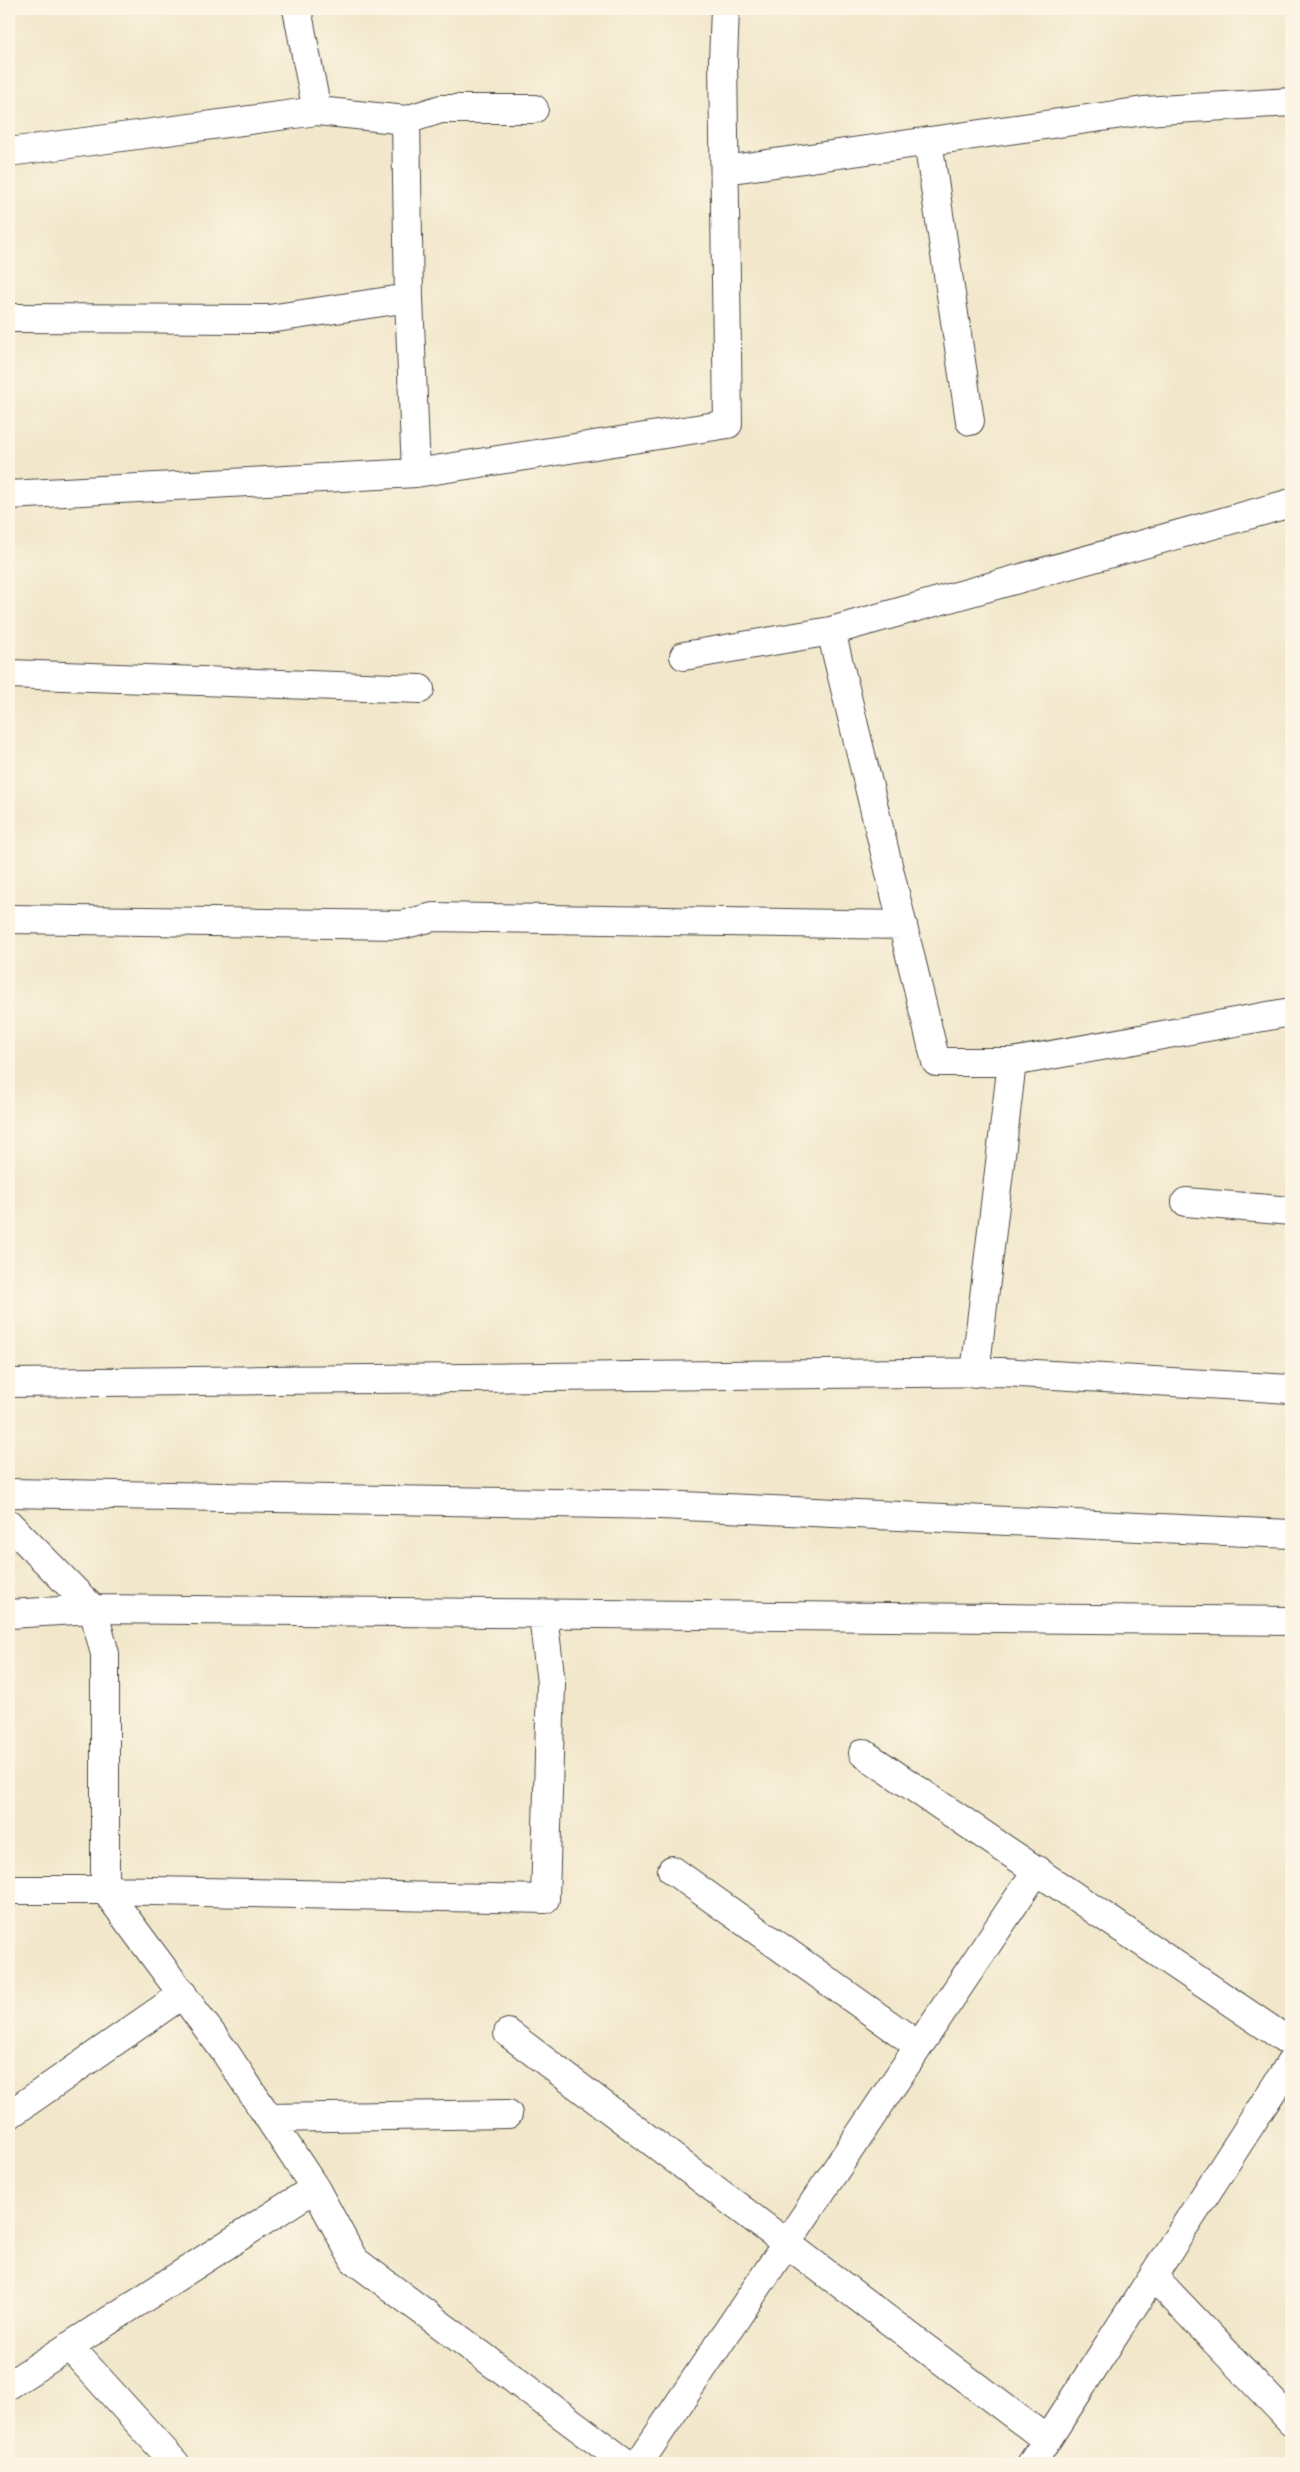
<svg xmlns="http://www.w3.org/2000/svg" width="1300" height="2472" font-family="Kalam,sans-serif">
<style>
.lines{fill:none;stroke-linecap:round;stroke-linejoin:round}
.minor-casing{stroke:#494743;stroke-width:30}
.major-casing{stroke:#494743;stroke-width:30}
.minor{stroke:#fff;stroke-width:28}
.major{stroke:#fff;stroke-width:28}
</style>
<rect width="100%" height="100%" fill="#fcf5e5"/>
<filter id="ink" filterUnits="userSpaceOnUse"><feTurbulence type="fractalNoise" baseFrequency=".02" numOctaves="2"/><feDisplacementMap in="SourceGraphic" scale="10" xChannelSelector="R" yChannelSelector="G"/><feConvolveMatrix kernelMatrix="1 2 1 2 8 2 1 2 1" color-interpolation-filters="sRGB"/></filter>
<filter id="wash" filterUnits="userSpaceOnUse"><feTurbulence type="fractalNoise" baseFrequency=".0096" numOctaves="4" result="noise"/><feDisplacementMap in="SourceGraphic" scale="20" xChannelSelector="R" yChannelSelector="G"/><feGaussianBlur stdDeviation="1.12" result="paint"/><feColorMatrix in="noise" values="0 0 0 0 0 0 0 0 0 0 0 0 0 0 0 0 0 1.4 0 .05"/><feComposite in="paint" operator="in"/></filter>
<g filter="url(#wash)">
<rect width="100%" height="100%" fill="#f2e7cb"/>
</g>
<g filter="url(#ink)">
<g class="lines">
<!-- minor casing -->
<g class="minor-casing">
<path id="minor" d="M 297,9 L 317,111
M 928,141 L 970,421
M 9,152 L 317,111 L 406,120 L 441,109 L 534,109
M 725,170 L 1144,111 L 1291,102
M 9,318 L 269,319 L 409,298
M 416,473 L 728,424 L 723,61 L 725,9
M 9,495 L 416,473 L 409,298 L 406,120
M 1291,503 L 831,631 L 936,1062 L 1012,1062 L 1291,1012
M 684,656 L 831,631
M 9,674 L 420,689
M 9,919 L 402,925 L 433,917 L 903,925
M 1186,1202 L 1291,1211
M 975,1373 L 1012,1062
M 9,1383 L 1002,1372 L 1291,1389
M 9,1524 L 93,1609 L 105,1654 L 105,1890 L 225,2052 L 315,2188 L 354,2260 L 626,2463
M 9,1614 L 93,1609 L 1291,1621
M 863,1753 L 1291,2043
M 672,1870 L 919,2046
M 9,1890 L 105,1890 L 545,1899 L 551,1683 L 543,1615
M 508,2033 L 1047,2440
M 9,2115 L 183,1994
M 269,2118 L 508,2114
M 1153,2276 L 1291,2421
M 69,2346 L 175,2463
M 9,2385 L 315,2188
M 639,2463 L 1037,1870
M 1032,2463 L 1291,2062"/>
</g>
<!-- major casing -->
<g class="major-casing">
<path id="major" d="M 9,1493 L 661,1505 L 1291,1534"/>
</g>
<!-- minor -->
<use href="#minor" class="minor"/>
<!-- major -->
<use href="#major" class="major"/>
</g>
</g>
<!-- margin -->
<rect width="1300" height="2472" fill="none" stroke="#fcf5e5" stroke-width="30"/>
</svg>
